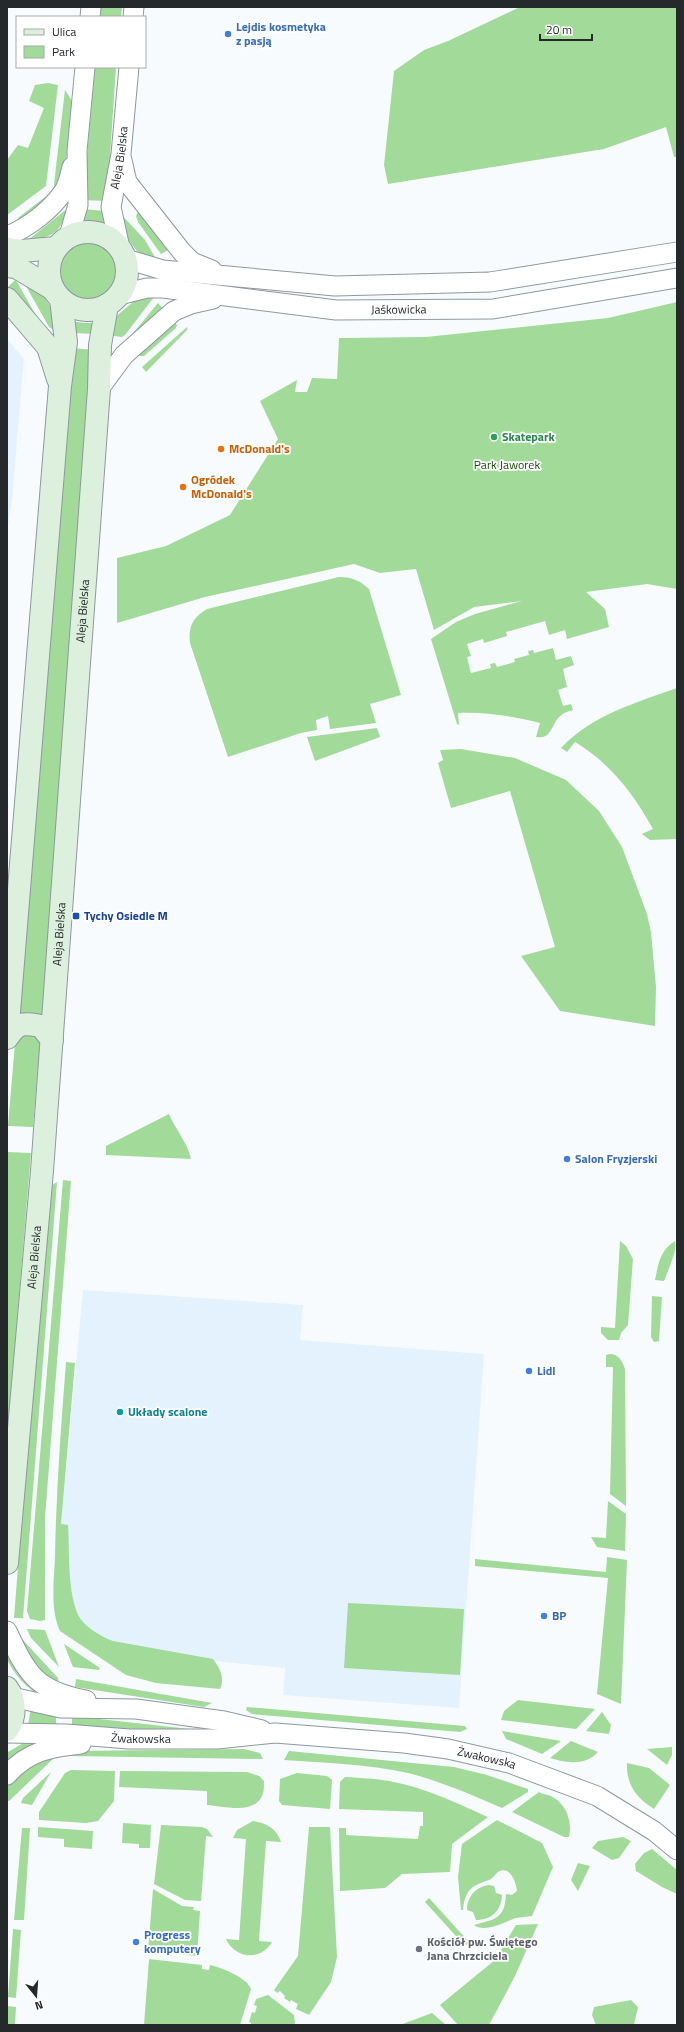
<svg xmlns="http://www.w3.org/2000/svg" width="684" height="2032" font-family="'Titillium Web',sans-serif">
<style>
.built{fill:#e4f2fd}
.green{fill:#a2da99}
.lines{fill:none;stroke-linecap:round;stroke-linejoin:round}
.tertiary-casing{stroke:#8e98a0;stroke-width:21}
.secondary-casing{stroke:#8e98a0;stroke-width:24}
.tertiary{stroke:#fff;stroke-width:19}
.secondary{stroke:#ddf0dd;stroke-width:22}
.shop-dot{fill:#3f7fe0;stroke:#fff;stroke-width:1.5}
.leisure-dot{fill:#2e9e5b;stroke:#fff;stroke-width:1.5}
.food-dot{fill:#e8710a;stroke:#fff;stroke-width:1.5}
.transit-dot{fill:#1a4fb4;stroke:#fff;stroke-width:1.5}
.culture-dot{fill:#0f9aa8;stroke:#fff;stroke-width:1.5}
.worship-dot{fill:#6b7280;stroke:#fff;stroke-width:1.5}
.labels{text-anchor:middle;stroke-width:3.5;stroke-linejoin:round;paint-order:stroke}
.shop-label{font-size:12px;font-weight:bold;fill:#366cbe;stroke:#fff;text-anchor:start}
.street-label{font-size:12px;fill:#25292c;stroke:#fff}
.leisure-label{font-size:12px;font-weight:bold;fill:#27864d;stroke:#fff;text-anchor:start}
.food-label{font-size:12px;font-weight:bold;fill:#c56008;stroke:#fff;text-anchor:start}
.park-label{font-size:12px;fill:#174e0d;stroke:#fff}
.transit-label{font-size:12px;font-weight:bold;fill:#164399;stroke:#fff;text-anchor:start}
.culture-label{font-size:12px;font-weight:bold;fill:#0d838f;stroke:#fff;text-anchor:start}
.worship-label{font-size:12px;font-weight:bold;fill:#5b616d;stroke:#fff;text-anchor:start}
</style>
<rect width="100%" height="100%" fill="#f7fbfe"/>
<!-- built -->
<path class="built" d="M 7,339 L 24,359 L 12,500 L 7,531 Z
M 83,1290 L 303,1305 L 300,1340 L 484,1354 L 459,1708 L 283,1695 L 285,1668 L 214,1661 L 113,1641 L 101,1636 L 83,1623 L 76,1610 L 72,1597 L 61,1524 Z"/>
<!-- green -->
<path class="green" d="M 101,7 L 122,7 L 121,17 L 100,17 Z
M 520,7 L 677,7 L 677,157 L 674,157 L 666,127 L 604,149 L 388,184 L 384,165 L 394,71 L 424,50 L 448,41 Z
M 95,67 L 116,67 L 107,201 L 83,200 Z
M 48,83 L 58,85 L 46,186 L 7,215 L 7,160 L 18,145 L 28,148 L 44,108 L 29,101 L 35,85 Z
M 65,90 L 72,101 L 64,182 L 55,189 L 54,184 Z
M 45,197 L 50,199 L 17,222 L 18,218 Z
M 68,208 C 60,233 54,237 28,240 Z
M 82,209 L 106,211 L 106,223 L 81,220 Z
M 139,210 L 170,249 L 161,254 L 138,222 L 136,216 Z
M 120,213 L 145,240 L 156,259 L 142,256 L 136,250 L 123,232 Z
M57 272a31 31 0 1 1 62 0a31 31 0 1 1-62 0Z
M 22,279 L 38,288 L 56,315 L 56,331 L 49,327 Z
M 15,280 L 17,282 L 38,319 L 7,292 L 7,288 Z
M 139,297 L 154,297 L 125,335 L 122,337 L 106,335 L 114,318 Z
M 677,302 L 677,589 L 647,584 L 586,592 L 605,609 L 609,627 L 567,639 L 565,630 L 549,635 L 545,621 L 506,632 L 507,636 L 484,643 L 483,639 L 467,644 L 471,656 L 467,657 L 471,673 L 491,668 L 490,664 L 495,663 L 497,667 L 515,662 L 514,659 L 529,655 L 528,651 L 533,650 L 534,653 L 553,648 L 556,660 L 571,656 L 574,665 L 563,669 L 567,687 L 558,690 L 563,706 L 571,704 L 573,710 C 569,711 563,713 560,716 C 551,724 552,740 536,737 L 540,723 C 513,716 486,712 458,713 L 459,725 L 457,724 L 431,639 L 456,622 L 475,614 L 522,601 L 474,607 L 434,630 L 416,569 L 380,573 L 354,564 L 205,597 L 117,623 L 117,558 L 166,546 L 230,515 L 278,439 L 260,401 L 297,380 L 295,392 L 307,392 L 312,378 L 337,379 L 339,338 L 426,337 L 608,318 Z
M 158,303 L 165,311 L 128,340 L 129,338 Z
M 172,320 L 177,325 L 176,328 L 144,356 L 140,356 L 136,350 Z
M 71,321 L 84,323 L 97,323 L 95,334 L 74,333 Z
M 187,327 L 187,330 L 146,372 L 142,367 Z
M 73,348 L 94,350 L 42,1017 L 20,1016 Z
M 339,577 C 352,577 359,580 369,589 L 401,695 L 370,704 L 376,723 L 330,729 L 328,716 L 316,720 L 317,730 L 301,733 L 228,757 L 190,643 C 188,627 193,617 207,609 Z
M 677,688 L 677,839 L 650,840 L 642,834 L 653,829 C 633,793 610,763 575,742 L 567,752 L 561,748 C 592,715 635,703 677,688 Z
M 377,728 L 380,737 L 315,761 L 307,737 Z
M 461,749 L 515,758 L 566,780 L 599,811 L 622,847 L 647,914 L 651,932 L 656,987 L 655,1026 L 560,1011 L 521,956 L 555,947 L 510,791 L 451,808 L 438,763 L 443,760 L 440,750 Z
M 22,1035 L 35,1035 L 40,1044 L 33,1127 L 8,1126 L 15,1043 Z
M 169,1114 C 175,1129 188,1143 191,1159 L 106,1155 L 106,1146 Z
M 8,1152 L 31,1153 L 7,1439 L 7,1169 Z
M 63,1180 L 71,1181 L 45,1518 L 45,1620 L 40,1621 L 30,1619 L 27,1611 Z
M 57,1182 L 23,1618 L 14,1618 L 47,1194 L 51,1186 Z
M 620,1241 L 626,1246 L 633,1259 L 628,1325 L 621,1333 L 619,1340 L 608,1340 L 601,1333 L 601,1327 L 615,1328 Z
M 675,1241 C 678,1249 667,1273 664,1281 L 655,1280 C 658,1265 660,1250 675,1241 Z
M 652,1296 L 662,1297 L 659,1341 L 654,1342 L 651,1337 Z
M 610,1354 C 619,1354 622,1361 625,1369 L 626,1506 L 610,1494 L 613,1367 L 606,1367 L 606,1355 Z
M 66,1362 L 75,1363 L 61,1524 L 68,1525 C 70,1550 66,1605 84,1623 C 92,1631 103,1637 113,1641 L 213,1659 C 220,1668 225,1678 220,1689 L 156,1683 L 126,1675 L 60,1631 C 50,1609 54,1581 55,1557 C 56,1492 61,1427 66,1362 Z
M 608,1501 L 626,1514 L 625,1551 L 597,1547 L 591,1537 L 606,1538 Z
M 607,1557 L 627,1560 L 621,1704 L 597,1694 L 608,1578 L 475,1566 L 475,1559 L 606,1572 Z
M 348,1603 L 464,1609 L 460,1675 L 344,1668 Z
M 27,1629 L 45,1630 L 59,1667 L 31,1638 Z
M 16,1635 L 22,1639 L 58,1678 L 59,1686 L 44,1677 Z
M 64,1644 L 100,1668 L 99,1670 L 73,1667 Z
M 7,1646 L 41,1696 C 27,1689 13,1673 7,1659 C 6,1655 7,1650 7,1646 Z
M 76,1679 L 212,1703 L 204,1707 L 75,1687 Z
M 518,1700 L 595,1709 L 576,1729 L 501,1720 L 504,1711 Z
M 247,1707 L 465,1726 L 467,1729 L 460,1732 L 252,1714 L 246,1710 Z
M 31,1708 L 56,1715 L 56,1727 L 28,1725 Z
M 602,1712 L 611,1725 L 609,1734 L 586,1731 Z
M 72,1716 L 199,1730 L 104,1731 L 72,1729 Z
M 502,1731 L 561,1741 L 542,1754 L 506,1739 Z
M 41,1741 L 7,1765 L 8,1752 L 25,1742 Z
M 571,1741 L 598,1752 C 586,1766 565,1763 550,1758 Z
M 672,1747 L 672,1755 L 667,1765 L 647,1749 Z
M 244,1749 L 260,1753 L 263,1759 L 71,1756 L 72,1751 Z
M 289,1751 L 454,1767 L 487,1775 L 528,1789 L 528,1792 L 502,1808 C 472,1795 440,1781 408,1773 C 367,1764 325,1763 284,1760 Z
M 55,1757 L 9,1801 L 7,1801 L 7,1785 L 26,1767 Z
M 627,1763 L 649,1768 L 670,1785 L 654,1809 C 636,1798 626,1784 627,1763 Z
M 71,1770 L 115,1771 L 114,1801 L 98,1821 L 86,1823 L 39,1820 L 39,1812 L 65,1773 Z
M 120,1771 L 247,1772 L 259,1776 L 264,1781 C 264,1786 264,1792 262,1796 C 253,1815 223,1806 207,1805 L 207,1791 L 119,1787 Z
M 51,1772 L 32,1805 L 21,1803 L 23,1798 Z
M 297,1773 L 327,1776 L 332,1780 L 330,1809 L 282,1805 L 279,1801 L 280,1779 Z
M 345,1777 C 357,1778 370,1778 382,1780 C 420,1785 454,1802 488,1817 L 452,1844 L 450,1872 L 402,1874 L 385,1888 L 340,1891 L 339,1828 L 346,1828 L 346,1835 L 418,1839 L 420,1826 L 423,1826 L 423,1812 L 339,1809 L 340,1782 Z
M 539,1792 C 542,1794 545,1794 548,1795 C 565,1801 573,1820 569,1837 L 564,1837 L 512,1812 Z
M 497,1820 L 542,1843 L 553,1867 L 532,1916 C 526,1917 518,1917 513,1919 C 503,1923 484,1933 474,1925 C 494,1919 505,1920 506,1894 L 512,1895 L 517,1891 C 516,1882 510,1865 498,1872 C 495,1874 493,1879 489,1880 C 471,1886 465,1890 463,1910 L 461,1910 L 458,1877 L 462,1844 Z
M 253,1821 C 267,1823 276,1828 281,1842 L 266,1841 L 259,1941 L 272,1942 C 261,1961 235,1959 226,1939 L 239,1940 L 246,1839 L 233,1838 L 237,1830 Z
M 123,1823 L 151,1825 L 150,1848 L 139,1848 L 139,1844 L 122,1843 Z
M 161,1825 L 202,1827 L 207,1829 L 213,1837 L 206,1836 L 201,1901 L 185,1900 L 154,1884 Z
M 38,1827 L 93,1831 L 92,1849 L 64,1847 L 64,1839 L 38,1837 Z
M 309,1827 L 330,1827 L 337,1957 L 331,1982 L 309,2015 L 296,2009 L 298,2004 L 291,2000 L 290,2002 L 284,1998 L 285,1996 L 280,1991 L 277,1993 L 274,1990 L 298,1956 Z
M 22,1828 L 30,1828 L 24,1920 L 14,1920 Z
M 623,1837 L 631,1841 L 619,1858 L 612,1860 L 592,1848 L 598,1841 Z
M 652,1849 L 677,1870 L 677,1894 L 662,1887 L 636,1871 L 635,1864 L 644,1853 Z
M 578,1863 L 590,1866 L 578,1891 L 571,1880 Z
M 489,1885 L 494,1886 L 496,1893 L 502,1895 C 501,1911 492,1920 476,1920 L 473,1912 L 467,1910 C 467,1896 476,1887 489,1885 Z
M 153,1889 L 182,1906 L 194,1907 L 193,1910 L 200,1911 L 197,1956 L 148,1951 Z
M 429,1898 L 469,1942 L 465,1946 L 425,1902 Z
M 538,1924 L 515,1976 L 489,2025 L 458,2025 L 440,2005 L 495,1960 L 516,1925 Z
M 13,1929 L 21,1930 L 16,1998 L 8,1997 Z
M 149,1959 L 202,1965 L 202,1969 L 209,1970 L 210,1965 C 220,1967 248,1978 251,1989 L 240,2025 L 144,2025 Z
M 268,1995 L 294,2015 L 295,2023 L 293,2025 L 251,2025 L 251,2023 L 249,2022 L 252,2012 L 255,2013 L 257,2006 L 254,2005 L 256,1999 Z
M 631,2000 L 638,2007 L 634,2025 L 596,2025 L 592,2015 L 594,2007 Z
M 7,2006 L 16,2007 L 15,2025 L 7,2025 Z
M 432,2013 L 446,2025 L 400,2025 Z"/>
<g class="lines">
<!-- tertiary casing -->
<g class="tertiary-casing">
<g id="tertiary">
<path d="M 90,17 L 91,7"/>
<path d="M 133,17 L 134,7"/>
<path d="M 122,160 L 127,182 L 182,252 L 192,262 L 212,270"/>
<path d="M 7,236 C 28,228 51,210 64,191 C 68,185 70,175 72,167"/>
<path d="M 69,236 L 78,205 L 77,151 L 85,67"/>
<path id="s1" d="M 120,248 L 111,207 L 121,154 L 129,67"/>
<path d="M 126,259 L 163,270 L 335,286 L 490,282 L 677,252"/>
<path id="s2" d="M 119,295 L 147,288 L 163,288 L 336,310 L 493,309 L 677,278"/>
<path d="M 99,389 L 124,355 L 174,311 L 191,304 L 213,299"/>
<path d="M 7,1631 C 27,1674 36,1691 86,1700"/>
<path d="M 12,1697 L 61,1708 L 136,1709 L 224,1721 L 262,1730"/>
<path id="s3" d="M 7,1733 L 66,1734 L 129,1739 L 217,1739 L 275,1733 L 404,1743 L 448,1749 L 509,1763 L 597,1796 L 654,1831 L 677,1850"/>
<path d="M 7,1775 C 28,1751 51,1747 81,1744"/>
</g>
</g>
<!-- secondary casing -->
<g class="secondary-casing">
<g id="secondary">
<circle cx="88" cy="271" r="39"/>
<path d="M 7,249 L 21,251 L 56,248"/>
<path d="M 7,266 L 16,267 L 53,289"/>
<path d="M 7,299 L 48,347 L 58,379"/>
<path d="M 7,1036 L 60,386 L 66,342 L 61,299"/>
<path d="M 7,1038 C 18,1022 22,1023 41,1026 L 52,1040"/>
<path id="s4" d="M 7,1563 L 42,1171 L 99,389 L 100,345 L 107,305"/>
<path d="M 7,1688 C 16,1700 16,1717 7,1730"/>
</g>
</g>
<!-- tertiary -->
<use href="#tertiary" class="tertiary"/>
<!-- secondary -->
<use href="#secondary" class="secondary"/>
</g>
<!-- markers -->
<g class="shop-dot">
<circle cx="228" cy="34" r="4"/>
<circle cx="567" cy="1159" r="4"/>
<circle cx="529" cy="1371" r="4"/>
<circle cx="544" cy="1616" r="4"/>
<circle cx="136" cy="1942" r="4"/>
</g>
<circle class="leisure-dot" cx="494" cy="437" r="4"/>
<g class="food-dot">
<circle cx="221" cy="449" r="4"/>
<circle cx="183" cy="487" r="4"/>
</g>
<rect class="transit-dot" x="72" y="912" width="8" height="8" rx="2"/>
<circle class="culture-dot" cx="120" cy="1412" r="4"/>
<circle class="worship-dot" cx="419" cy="1949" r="4"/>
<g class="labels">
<!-- shop labels -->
<g class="shop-label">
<text x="236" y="31">Lejdis kosmetyka<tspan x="236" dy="14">z pasją</tspan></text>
<text x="575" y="1163">Salon Fryzjerski</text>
<text x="537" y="1375">Lidl</text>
<text x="552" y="1620">BP</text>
<text x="144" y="1939">Progress<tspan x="144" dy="14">komputery</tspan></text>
</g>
<!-- street labels -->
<g class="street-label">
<text dy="4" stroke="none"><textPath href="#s1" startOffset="92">Aleja Bielska</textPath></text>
<text dy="4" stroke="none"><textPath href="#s2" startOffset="282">Jaśkowicka</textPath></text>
<text dy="4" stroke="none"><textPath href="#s4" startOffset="955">Aleja Bielska</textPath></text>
<text dy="4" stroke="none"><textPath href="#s4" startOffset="631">Aleja Bielska</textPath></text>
<text dy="4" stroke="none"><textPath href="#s4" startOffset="307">Aleja Bielska</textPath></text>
<text dy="4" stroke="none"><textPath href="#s3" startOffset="134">Żwakowska</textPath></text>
<text dy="4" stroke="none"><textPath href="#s3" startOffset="482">Żwakowska</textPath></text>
</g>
<!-- leisure labels -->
<g class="leisure-label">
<text x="502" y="441">Skatepark</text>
</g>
<!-- food labels -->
<g class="food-label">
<text x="229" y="453">McDonald's</text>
<text x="191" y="484">Ogródek<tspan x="191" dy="14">McDonald's</tspan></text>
</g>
<!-- park labels -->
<g class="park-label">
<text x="507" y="469">Park Jaworek</text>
</g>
<!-- transit labels -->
<g class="transit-label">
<text x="84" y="920">Tychy Osiedle M</text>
</g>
<!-- culture labels -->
<g class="culture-label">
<text x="128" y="1416">Układy scalone</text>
</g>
<!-- worship labels -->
<g class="worship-label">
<text x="427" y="1946">Kościół pw. Świętego<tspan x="427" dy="14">Jana Chrzciciela</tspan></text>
</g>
</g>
<!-- border -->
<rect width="684" height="2032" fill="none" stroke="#25292c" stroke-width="16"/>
<!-- legend -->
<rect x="16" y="16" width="130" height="52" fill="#ffffff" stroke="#a8a9ab"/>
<rect x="24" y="29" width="20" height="6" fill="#ddf0dd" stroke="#a8a9ab"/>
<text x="52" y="36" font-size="12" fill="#25292c">Ulica</text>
<rect x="24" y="46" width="20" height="12" fill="#a2da99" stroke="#a8a9ab"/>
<text x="52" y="56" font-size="12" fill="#25292c">Park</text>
<!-- north arrow -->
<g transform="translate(36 1996) rotate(163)" stroke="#ffffff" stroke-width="3" paint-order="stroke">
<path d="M0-3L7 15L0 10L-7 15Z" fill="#25292c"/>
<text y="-6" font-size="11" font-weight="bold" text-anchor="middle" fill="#25292c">N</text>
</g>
<!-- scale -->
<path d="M540 34v6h52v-6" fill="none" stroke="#25292c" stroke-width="2"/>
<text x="546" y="34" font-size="12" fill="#25292c" stroke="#ffffff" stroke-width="3" paint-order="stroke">20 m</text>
</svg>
